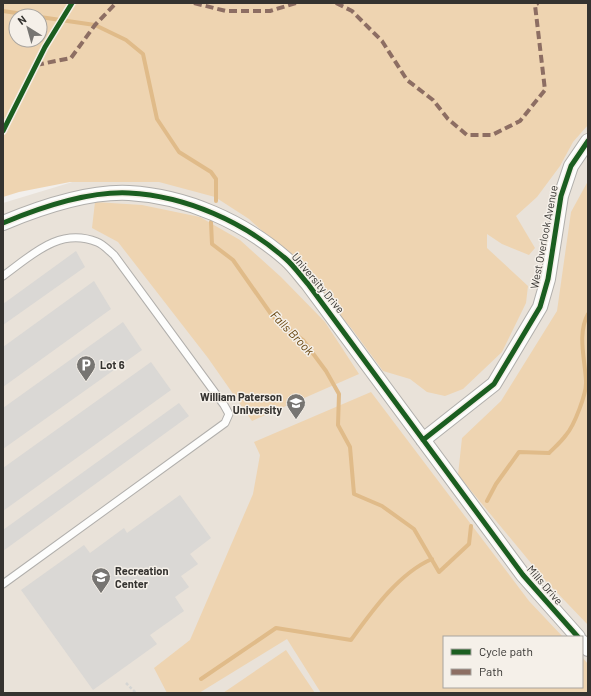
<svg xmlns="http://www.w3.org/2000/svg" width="591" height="696" font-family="Barlow,sans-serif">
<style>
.built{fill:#e9e2d9;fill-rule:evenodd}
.green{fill:#eed4b1;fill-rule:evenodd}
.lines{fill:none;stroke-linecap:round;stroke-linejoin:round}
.stream{stroke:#e0bb89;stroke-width:4}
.building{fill:#dad8d5}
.lane-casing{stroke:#b1afac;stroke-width:9}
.street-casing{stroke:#b1afac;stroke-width:16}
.path{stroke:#d5d5d3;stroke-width:2.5;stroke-dasharray:3 2;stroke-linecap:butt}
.lane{stroke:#fdfdfc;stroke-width:7}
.street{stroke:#fdfdfc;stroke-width:14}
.quiet{stroke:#8d6e63;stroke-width:4;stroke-dasharray:8 4;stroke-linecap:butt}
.cycleway-casing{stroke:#f5f0e9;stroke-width:8}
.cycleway{stroke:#1b5e20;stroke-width:5}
.labels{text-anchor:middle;stroke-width:3;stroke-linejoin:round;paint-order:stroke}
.street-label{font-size:11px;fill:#353330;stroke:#f5f0e9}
.poi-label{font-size:11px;font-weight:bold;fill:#353330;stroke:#f5f0e9;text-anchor:start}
.water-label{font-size:12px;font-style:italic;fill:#66430b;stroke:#f5f0e9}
</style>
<rect width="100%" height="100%" fill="#f2efec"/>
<!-- built -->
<path class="built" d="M 588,3 L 588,693 L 3,693 L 3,203 L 112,170 ZM 444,637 L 582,637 L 582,687 L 444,687 Z"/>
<!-- green -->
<path class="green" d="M 3,3 L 588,3 L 588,125 L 573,142 L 560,166 L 537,197 L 516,216 L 535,248 L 529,255 L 502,244 L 487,234 L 487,248 L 528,286 L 526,303 L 502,352 L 463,389 L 445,396 L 427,392 L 410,379 L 383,371 L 352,329 L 283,250 L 249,219 L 215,197 L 159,182 L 70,182 L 19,192 L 3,197 ZM 16,16 L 40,16 L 40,40 L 16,40 Z
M 588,181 L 588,625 L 545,580 L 458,475 L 462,438 L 501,401 L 557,311 L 571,212 Z
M 95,202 L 142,205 L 200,217 L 240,240 L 281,277 L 325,322 L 359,374 L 252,421 L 208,358 L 118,242 L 92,228 Z
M 371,392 L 529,601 L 563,637 L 444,637 L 444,687 L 582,687 L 582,657 L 588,664 L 588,693 L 321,693 L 287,639 L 199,693 L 167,693 L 154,668 L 190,640 L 253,494 L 260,455 L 254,442 Z
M 286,650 L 315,693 L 223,693 Z"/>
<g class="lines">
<!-- stream -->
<path class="stream" d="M 3,11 L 37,16
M 40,17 L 95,25 L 126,40 L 143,54 L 157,119 L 179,152 L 211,172 L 216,179 L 216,201
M 211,222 L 212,244 L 233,260 L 271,314 L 278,321 L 303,340 L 326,371 L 339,394 L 338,425 L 350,447 L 354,494 L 382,506 L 414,529 L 439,572 L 469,544 L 471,526
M 487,501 L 496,484 L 519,452 L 549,453 C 555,447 561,442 566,435 C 574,426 587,393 586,381 C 585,359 577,334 588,314
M 201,679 L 276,628 L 351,640 C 372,611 399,573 432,559"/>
</g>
<!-- building -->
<path class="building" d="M 76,251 L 85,267 L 3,325 L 3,304 Z
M 94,281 L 111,309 L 3,387 L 3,347 Z
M 123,322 L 142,350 L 3,449 L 3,408 Z
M 151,362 L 171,390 L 3,511 L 3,468 Z
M 179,403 L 189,416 L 3,551 L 3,530 Z
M 180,495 L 211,538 L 190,554 L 198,564 L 181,576 L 189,587 L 175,597 L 184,611 L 150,635 L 157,644 L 93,690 L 21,590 L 84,545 L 90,553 L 124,528 L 127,533 Z"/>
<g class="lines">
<!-- lane casing -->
<g class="lane-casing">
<path id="lane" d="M 3,276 C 32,255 59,227 97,242 C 103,244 109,251 114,255 L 224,405 L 229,414 L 225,423 L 3,584"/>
</g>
<!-- street casing -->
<g class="street-casing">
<path id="street" d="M 3,223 C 39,208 89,191 129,193 C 186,196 244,222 286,259 C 294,266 301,276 308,284 L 523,575 L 578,637
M 423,440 L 494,384 L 540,307 L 548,279 L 561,196 L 571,166 L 588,141
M 582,642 L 588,649"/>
</g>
<!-- path -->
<path class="path" d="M 126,683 L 136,693"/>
<!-- lane -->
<use href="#lane" class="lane"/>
<!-- street -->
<use href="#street" class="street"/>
<!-- quiet -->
<path class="quiet" d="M 194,3 L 226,11 L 270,11 L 296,3
M 336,3 L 352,11 L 382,41 L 407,80 L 433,100 L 448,119 L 467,135 L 492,135 L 520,121 L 545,90 L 535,5 L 538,3
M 36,65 L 71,58 L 95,25 L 116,3"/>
<!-- cycleway casing -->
<g class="cycleway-casing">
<path id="cycleway" d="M 3,131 L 45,47 L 72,3
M 3,223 C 39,208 89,191 129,193 C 186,196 244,222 286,259 C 294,266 301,276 308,284 L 523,575 L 578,637
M 423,440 L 494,384 L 540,307 L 548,279 L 561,196 L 571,166 L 588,141"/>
</g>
<!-- cycleway -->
<use href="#cycleway" class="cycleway"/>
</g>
<!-- icons -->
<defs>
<g id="parking-pin" transform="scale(1)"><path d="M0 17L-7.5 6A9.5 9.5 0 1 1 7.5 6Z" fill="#777572" stroke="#f5f0e9"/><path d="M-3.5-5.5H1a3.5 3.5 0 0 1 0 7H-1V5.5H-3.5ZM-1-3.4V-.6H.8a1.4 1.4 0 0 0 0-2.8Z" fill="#fff"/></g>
<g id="university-pin" transform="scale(1)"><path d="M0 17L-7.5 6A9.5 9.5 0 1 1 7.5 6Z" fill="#777572" stroke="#f5f0e9"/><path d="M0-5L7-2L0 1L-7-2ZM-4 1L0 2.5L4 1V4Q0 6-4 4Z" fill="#fff"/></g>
</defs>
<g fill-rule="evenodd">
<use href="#parking-pin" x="86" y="365"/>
<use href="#university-pin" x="296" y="403"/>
<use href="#university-pin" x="101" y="577"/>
</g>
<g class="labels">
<!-- street labels -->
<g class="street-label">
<text transform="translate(544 237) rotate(-79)" y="4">West Overlook Avenue</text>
<text transform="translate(318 283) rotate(50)" y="4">University Drive</text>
<text transform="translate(545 585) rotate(49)" y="4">Mills Drive</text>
</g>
<!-- poi labels -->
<g class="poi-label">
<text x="100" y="369">Lot 6</text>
<text x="282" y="401" text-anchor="end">William Paterson<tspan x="282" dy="13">University</tspan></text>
<text x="115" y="575">Recreation<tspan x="115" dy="13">Center</tspan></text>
</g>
<!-- water labels -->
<g class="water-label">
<text transform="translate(292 333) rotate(46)" y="4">Falls Brook</text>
</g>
</g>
<!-- border -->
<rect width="591" height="696" fill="none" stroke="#353330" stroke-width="8"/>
<!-- legend -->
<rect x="443" y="636" width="140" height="52" fill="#f5f0e9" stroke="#a8a49f"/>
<rect x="451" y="649" width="20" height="6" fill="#1b5e20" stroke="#a8a49f"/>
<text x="479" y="656" font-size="12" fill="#353330">Cycle path</text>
<rect x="451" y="669" width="20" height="6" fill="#8d6e63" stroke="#a8a49f"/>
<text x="479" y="676" font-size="12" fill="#353330">Path</text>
<!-- north arrow -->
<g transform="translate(28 28) rotate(323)"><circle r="19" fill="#f5f0e9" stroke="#a8a49f"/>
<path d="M0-3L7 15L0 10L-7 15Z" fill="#777572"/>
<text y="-6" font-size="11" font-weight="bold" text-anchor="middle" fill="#353330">N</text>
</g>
</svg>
